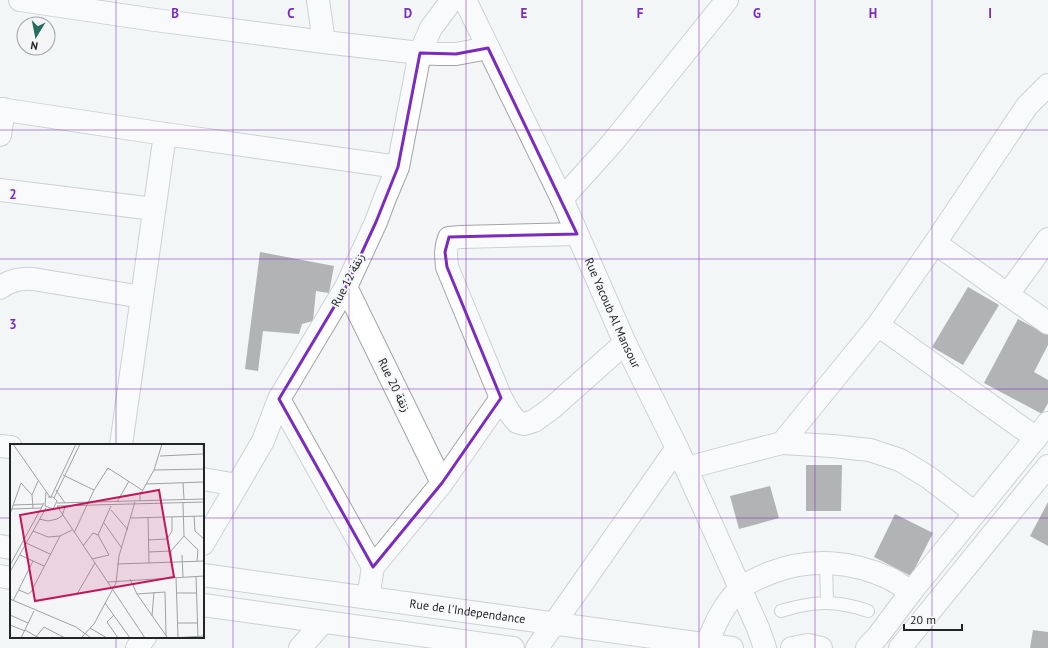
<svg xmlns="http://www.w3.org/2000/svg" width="1048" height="648" font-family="'PT Sans','Noto Sans Arabic',sans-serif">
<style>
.building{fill:#626365}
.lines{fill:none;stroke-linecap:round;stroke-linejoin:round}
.service-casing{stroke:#a2a4a7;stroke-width:14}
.minor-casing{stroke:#a2a4a7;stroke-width:24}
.tertiary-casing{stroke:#a2a4a7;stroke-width:24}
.secondary-casing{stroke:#a2a4a7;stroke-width:24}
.service{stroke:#fff;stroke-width:12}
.minor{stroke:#fff;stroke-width:22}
.tertiary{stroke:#fff;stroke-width:22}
.secondary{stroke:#fff;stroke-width:22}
.marked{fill:none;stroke:#7b2cbf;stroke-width:3;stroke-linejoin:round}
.grid{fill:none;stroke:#7b2cbf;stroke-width:1;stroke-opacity:0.55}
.labels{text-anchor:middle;stroke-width:4;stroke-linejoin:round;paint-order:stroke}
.street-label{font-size:12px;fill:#232425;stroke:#f3f5f7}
.inset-road{fill:none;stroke:#a0a1a3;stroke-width:1}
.view{fill:#c2185b;fill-opacity:0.15;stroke:#c2185b;stroke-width:2}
.inset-edge{fill:none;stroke:#232425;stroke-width:2}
.grid-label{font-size:13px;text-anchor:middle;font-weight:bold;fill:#7b2cbf;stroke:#f3f5f7;stroke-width:4;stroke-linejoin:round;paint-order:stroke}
</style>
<rect width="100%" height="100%" fill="#f3f5f7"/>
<!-- building -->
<path class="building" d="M 260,252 L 334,266 L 329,293 L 316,291 L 313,321 L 302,324 L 299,334 L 263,331 L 258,371 L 245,369 Z
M 968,287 L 999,305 L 963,365 L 932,347 Z
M 1018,319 L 1048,335 L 1048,345 L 1034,372 L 1048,380 L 1048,403 L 1042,414 L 984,383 Z
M 806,465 L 842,465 L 841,511 L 806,511 Z
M 770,486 L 779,518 L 739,529 L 730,496 Z
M 1048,502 L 1048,546 L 1030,536 Z
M 895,514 L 933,533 L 911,576 L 874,557 Z
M 1033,630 L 1048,632 L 1048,648 L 1030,648 Z"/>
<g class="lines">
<!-- service casing -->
<g class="service-casing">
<path id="service" d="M 826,563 L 827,603
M 781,611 C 813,601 836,600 868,611"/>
</g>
<!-- minor casing -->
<g class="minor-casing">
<path id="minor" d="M 20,0 L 155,20 L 324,42 L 420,53 L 439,54 L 456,54 L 488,48
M 318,0 L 324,42
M 0,109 L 165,134 L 398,167
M 0,135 L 4,109
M 0,190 L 154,209
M 562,199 L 613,142 L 727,0
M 577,234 L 461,237 L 449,238 C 445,248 446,256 447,267 L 501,398 L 509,412 L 517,422 L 524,424 L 534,421 L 552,408 L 625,343
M 935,243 L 1048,323
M 346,287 L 442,483
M 0,288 C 10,280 21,278 33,279 L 142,297
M 1008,294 L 1048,239
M 878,325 L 1036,438
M 279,399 L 373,567
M 782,443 L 878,325 L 935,243 L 1027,106 L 1048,85
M 121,445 L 165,134
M 0,446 L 11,447
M 686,468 L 782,443 L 832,446 L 870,450 L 900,460 L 928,477 L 975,513
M 203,479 L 237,485
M 203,544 L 263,441 L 279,399 L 346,287 L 376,222 L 385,198 L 398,167 L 420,53 L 431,28 L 452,0
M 368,598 L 373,567 L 442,483 L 501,398
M 707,645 C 714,625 723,605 739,590 C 746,583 760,577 770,573 C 810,557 853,561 891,579 C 898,583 905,588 911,592
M 137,648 L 145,637
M 300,648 L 323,622
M 537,648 L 677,448"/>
</g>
<!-- tertiary casing -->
<g class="tertiary-casing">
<g id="tertiary">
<path id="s1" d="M 465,0 L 562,199 L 625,343 L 677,448 L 758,628 L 765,648"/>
</g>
</g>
<!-- secondary casing -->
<g class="secondary-casing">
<g id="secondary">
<path d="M 0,546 L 11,548"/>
<path id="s2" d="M 203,575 L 732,648"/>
<path d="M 0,576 L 11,578"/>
<path d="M 203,605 L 513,648"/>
<path d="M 792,648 L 808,645 L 821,648"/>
<path d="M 867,648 L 878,636 L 911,592 L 1048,423"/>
<path d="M 900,648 L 1048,466"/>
</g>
</g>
<!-- service -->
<use href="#service" class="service"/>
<!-- minor -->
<use href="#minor" class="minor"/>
<!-- tertiary -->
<use href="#tertiary" class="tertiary"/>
<!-- secondary -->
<use href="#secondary" class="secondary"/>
</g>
<!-- marked area -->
<path d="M0 0H1048V648H0ZM 488,48 L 577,234 L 449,237 L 445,252 L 447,267 L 501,398 L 442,483 L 373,567 L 279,399 L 346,287 L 376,222 L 398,167 L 420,53 L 456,54 Z" fill="#f3f5f7" fill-opacity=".55" fill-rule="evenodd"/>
<path class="marked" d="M 488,48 L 577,234 L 449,237 L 445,252 L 447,267 L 501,398 L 442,483 L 373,567 L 279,399 L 346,287 L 376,222 L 398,167 L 420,53 L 456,54 Z"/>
<!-- grid -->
<path class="grid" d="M 116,0 L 116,445M 233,0 L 233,648M 349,0 L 349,648M 466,0 L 466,648M 582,0 L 582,648M 699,0 L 699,648M 815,0 L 815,648M 932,0 L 932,648M 0,130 L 1048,130M 0,259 L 1048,259M 0,389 L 1048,389M 0,518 L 11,518M 203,518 L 1048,518M 116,637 L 116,648"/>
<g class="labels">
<!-- street labels -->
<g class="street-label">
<text transform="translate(348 280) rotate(-63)" y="4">Rue 12 زنقة</text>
<text dy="4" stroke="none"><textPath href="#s1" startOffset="346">Rue Yacoub Al Mansour</textPath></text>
<text transform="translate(394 385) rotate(64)" y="4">Rue 20 زنقة</text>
<text dy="4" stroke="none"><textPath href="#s2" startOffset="267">Rue de l'Independance</textPath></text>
</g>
</g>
<!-- overview -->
<g transform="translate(10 444)">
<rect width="194" height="194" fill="#f3f5f7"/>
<path class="inset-road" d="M 3,0 L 40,53M 193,0 L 194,28M 150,12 L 193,10M 144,26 L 194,25M 53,31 L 84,46M 173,39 L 174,55M 136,40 L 194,38M 46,46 L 55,59M 36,48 L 35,62 L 43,65 L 47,57 L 43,53 L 38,53M 22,51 L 28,37M 41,53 L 66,0M 44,54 L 70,0M 130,57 L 130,51 L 144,26 L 152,0M 107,58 L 119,37M 47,59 L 194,55M 173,59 L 174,92M 3,61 L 33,60M 47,62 L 135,194M 47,62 L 194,58M 2,65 L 32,64M 101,66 L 118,86M 0,70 L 11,39 L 22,51 L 23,64M 184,72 L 185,87 L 194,95M 121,74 L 194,72M 138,74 L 139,119M 29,75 L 38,77 L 47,75 L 52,72 L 55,63M 94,79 L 111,103M 23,87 L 38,93 L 50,92 L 62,86M 64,89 L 84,46 L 98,24 L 132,46M 88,91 L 101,62M 138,96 L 157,95 L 162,87 L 162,73M 16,99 L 40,110M 73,102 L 83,89 L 88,91 L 99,111 L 82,115M 139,108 L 161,107M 10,111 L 34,122M 172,111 L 173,133M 161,118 L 161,107 L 174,92 L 188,106 L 187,117M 107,120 L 194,117M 0,121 L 34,59M 0,128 L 36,64M 186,132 L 188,194M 166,133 L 168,193M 120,135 L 127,150 L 157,193M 98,138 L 194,132M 9,146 L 18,150 L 21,148 L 50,92M 167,149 L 187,149M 67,150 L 85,119M 127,150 L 155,148 L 156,192M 0,155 L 66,183 L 81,194M 3,157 L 23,117M 95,159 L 120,194M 0,171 L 18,179M 104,171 L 97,178 L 108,194M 142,172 L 144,148M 168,179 L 187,179M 0,181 L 15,187M 80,184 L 97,194M 15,186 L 29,194M 11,194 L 24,167M 25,194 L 34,183 L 55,194M 71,194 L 84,180 L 106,139 L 109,112 L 125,58M 161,194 L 194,192"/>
<path class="view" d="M 149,46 L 164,133 L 25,157 L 10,71 Z"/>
<rect width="194" height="194" class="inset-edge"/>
</g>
<g class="grid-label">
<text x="175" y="18">B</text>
<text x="291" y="18">C</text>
<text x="408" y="18">D</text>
<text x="524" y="18">E</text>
<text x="640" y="18">F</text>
<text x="757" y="18">G</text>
<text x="873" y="18">H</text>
<text x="990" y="18">I</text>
<text x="13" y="199">2</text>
<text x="13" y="329">3</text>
</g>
<!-- north arrow -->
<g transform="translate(36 36) rotate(190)"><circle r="19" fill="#f3f5f7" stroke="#a0a1a3"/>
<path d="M0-3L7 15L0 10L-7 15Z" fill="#266c61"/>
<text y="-6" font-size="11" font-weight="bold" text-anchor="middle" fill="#232425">N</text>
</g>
<!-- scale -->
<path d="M904 624v6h58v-6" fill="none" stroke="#232425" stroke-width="2"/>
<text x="910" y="624" font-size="12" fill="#232425" stroke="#f3f5f7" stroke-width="3" paint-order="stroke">20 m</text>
</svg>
